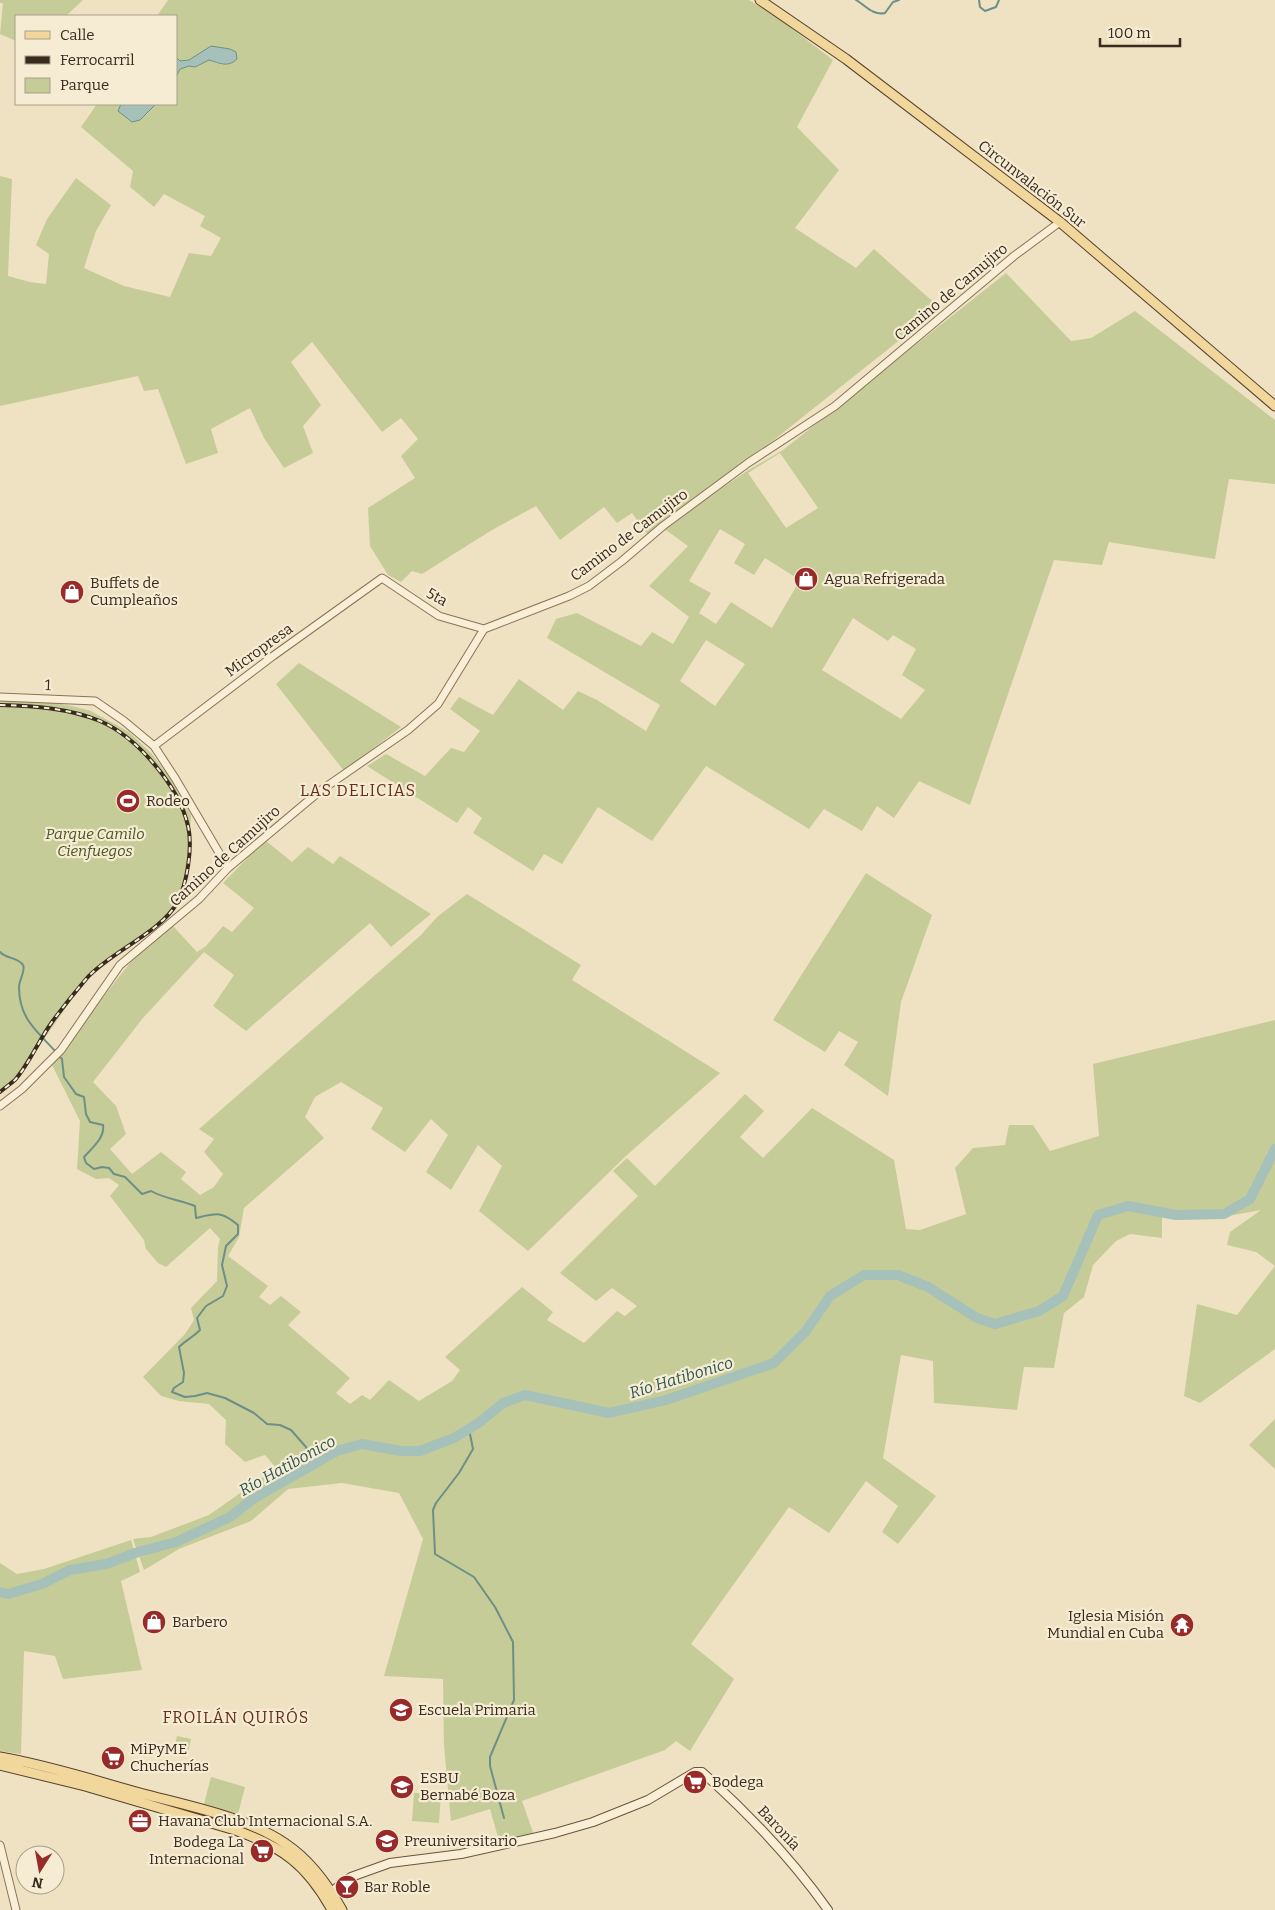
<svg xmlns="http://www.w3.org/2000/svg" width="1275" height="1910" font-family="Bitter,serif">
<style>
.green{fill:#c6cc97;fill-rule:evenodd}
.water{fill:#a5c1b9;stroke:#6c8f87}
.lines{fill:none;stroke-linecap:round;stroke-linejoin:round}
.stream{stroke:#6c8f87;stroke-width:2}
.river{stroke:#a5c1b9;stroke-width:10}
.tertiary-casing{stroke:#89735a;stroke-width:9}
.secondary-casing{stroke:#6a543d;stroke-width:10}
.primary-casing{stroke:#56412e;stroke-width:11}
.tertiary{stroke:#f9efd6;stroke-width:7}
.secondary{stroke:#f9efd6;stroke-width:8}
.primary{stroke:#f1d79b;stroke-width:9}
.rail-casing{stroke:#382b1e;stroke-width:4}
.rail{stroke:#f6ecd3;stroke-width:2;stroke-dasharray:5.5;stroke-linecap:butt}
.labels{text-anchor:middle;stroke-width:4.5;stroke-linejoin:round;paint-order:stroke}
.street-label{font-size:15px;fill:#382b1e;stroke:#f6ecd3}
.poi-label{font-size:15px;fill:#382b1e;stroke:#f6ecd3;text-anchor:start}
.park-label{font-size:15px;font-style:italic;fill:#485524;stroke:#f6ecd3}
.neighbourhood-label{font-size:16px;letter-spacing:1px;fill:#652d1d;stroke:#f6ecd3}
.water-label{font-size:16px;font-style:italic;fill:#2d5856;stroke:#f6ecd3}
</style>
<rect width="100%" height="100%" fill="#eee2c3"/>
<!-- green -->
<path class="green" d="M 0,0 L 83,0 L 66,16 L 16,16 L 16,41 L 0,34 L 3,3 L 0,3 Z
M 168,0 L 749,0 L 782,21 L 833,60 L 797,127 L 839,170 L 795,228 L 856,268 L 874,249 L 940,308 L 775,439 L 647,534 L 632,513 L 617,523 L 604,507 L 560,540 L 536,506 L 492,530 L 422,574 L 412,571 L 401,582 L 388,575 L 370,546 L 368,508 L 415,478 L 401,456 L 418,439 L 401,418 L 382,432 L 312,342 L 291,362 L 321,405 L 303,426 L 313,453 L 284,468 L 264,438 L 250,408 L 211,429 L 218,453 L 186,464 L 158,389 L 144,391 L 138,376 L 0,406 L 0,176 L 12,179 L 8,276 L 30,282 L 46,284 L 49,254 L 36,245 L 47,219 L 76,178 L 111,205 L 96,231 L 84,268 L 124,286 L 170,297 L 189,253 L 211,256 L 221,238 L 200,226 L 205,216 L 164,194 L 154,207 L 130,187 L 133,171 L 81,127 L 97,104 L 121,104 L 119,111 L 132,122 L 147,114 L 156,104 L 176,104 L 176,77 L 180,69 L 189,66 L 195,67 L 209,60 L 223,65 L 211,46 L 189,60 L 180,61 L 176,57 L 176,16 L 157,16 Z
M 1006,273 L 1071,341 L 1091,338 L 1135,311 L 1275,420 L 1275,484 L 1229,479 L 1215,559 L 1109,542 L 1102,565 L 1054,560 L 970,805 L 919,781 L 894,818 L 877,806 L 862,831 L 824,809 L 809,829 L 706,766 L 652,841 L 598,807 L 562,864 L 544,854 L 533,871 L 473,833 L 482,818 L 468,807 L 457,823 L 367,766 L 386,754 L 425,776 L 451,748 L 464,752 L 480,731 L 450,709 L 459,697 L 493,715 L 519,679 L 563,710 L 578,691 L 597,700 L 646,731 L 660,705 L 547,638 L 556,619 L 577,613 L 641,646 L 652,632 L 673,644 L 689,617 L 649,586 L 688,546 L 663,528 L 747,471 L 783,450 ZM 780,453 L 818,508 L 786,528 L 748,473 ZM 720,529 L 745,544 L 734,563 L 754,575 L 765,558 L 800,580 L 772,628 L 731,602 L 716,624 L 699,613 L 711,593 L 689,581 ZM 853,618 L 888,641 L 893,635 L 916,649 L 902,675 L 925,690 L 901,719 L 822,670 ZM 706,640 L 745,664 L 715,706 L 680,681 Z
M 299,663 L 401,727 L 344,771 L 276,684 Z
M 0,701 L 49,702 L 72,706 L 91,711 L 129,732 L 151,753 L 169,776 L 191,815 L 188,874 L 178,903 L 166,919 L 88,976 L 12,1085 L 0,1092 Z
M 265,840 L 292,862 L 308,847 L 333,864 L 340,856 L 431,914 L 391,947 L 370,923 L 246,1031 L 213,1006 L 234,975 L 204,952 L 143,1018 L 93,1082 L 116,1106 L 126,1134 L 110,1149 L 132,1174 L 161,1152 L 186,1172 L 181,1179 L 200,1195 L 214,1187 L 223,1174 L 204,1152 L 214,1139 L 199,1129 L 421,935 L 437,917 L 467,894 L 581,965 L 572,980 L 720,1073 L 627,1155 L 528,1251 L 479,1211 L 502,1166 L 478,1145 L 451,1190 L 426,1172 L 448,1135 L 431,1119 L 405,1152 L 371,1129 L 383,1108 L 341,1082 L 315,1097 L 305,1117 L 324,1138 L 244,1208 L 239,1237 L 228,1256 L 268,1286 L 259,1297 L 270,1305 L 281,1296 L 301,1312 L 288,1325 L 350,1378 L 336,1393 L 350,1404 L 362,1395 L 370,1400 L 389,1380 L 419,1401 L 452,1381 L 460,1370 L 445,1357 L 522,1287 L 553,1312 L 547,1320 L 584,1343 L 617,1311 L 625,1316 L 637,1306 L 612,1288 L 596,1301 L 560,1273 L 638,1196 L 613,1171 L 627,1158 L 655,1186 L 745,1094 L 764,1111 L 740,1137 L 763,1158 L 812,1108 L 894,1160 L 906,1229 L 920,1230 L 966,1214 L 955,1168 L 973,1148 L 1005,1145 L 1009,1125 L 1033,1125 L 1050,1151 L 1099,1136 L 1093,1064 L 1275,1020 L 1275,1349 L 1200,1403 L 1184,1396 L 1197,1304 L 1237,1315 L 1275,1266 L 1256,1252 L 1227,1245 L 1230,1232 L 1261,1210 L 1223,1217 L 1162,1210 L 1162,1238 L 1130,1234 L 1116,1241 L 1093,1265 L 1084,1297 L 1064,1313 L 1054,1368 L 1024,1367 L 1017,1410 L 934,1403 L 933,1361 L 901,1355 L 883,1458 L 936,1496 L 898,1544 L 882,1532 L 898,1506 L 866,1481 L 829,1533 L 789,1507 L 691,1644 L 734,1679 L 690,1751 L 676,1741 L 665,1750 L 522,1801 L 534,1835 L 500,1844 L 490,1809 L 451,1821 L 444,1746 L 443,1679 L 384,1676 L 423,1539 L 399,1493 L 342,1483 L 288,1489 L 251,1521 L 179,1549 L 144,1570 L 133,1539 L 151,1537 L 209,1515 L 276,1468 L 265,1455 L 245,1462 L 225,1444 L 226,1420 L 209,1404 L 179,1401 L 161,1396 L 143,1377 L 185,1334 L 194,1320 L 191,1308 L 217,1281 L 218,1247 L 220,1239 L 210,1228 L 166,1267 L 158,1263 L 146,1249 L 144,1240 L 110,1196 L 119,1185 L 109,1178 L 96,1179 L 77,1169 L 80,1121 L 52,1065 L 66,1049 L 86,1019 L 133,959 L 173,926 L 197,952 L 206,946 L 223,926 L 232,932 L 254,908 L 223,883 Z
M 866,873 L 932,915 L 901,1002 L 888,1096 L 844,1065 L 858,1042 L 839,1031 L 825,1052 L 773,1020 Z
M 1275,1419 L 1275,1469 L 1249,1445 Z
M 131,1540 L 140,1572 L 121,1581 L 142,1670 L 63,1679 L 55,1656 L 24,1651 L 21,1754 L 0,1751 L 0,1563 L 17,1574 L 44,1569 Z
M 177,1736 L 191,1739 L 187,1756 L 173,1753 Z
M 211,1777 L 245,1787 L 238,1814 L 204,1804 Z
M 414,1793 L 441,1794 L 439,1823 L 412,1821 Z"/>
<!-- water -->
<path class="water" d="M 211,46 L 230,49 L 236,52 L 237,59 C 228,68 219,63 209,60 L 195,67 L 189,66 L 180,69 L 176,77 L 176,57 L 180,61 L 189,60 Z
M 121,104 L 156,104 L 140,120 L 132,122 L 118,111 Z"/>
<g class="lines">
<!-- stream -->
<path class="stream" d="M 856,0 C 865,5 873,16 885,13 L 893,2 L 899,0
M 979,0 L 980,7 L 985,11 L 996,7 L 999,0
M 0,952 C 6,959 18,957 23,965 C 26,971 19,980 19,987 C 19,1019 37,1031 56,1052
M 59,1056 L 62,1059 L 64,1077 L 76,1094 L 84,1097 L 86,1114 L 90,1122 L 103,1125 C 105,1138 92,1148 84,1157 L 86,1163 L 94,1169 L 102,1167 L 109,1168 L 114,1174 L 125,1177 L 142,1194 L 151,1191 C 165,1199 181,1200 195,1206 L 196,1218 C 217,1213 221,1211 238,1225 L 238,1234 L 226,1246 L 222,1265 L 227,1286 L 223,1296 L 206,1306 L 197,1318 L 200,1330 C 192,1338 186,1340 179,1347 L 184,1373 L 183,1382 L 174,1388 L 172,1392 L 185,1397 L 195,1396 L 207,1393 L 225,1398 L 254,1413 L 267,1424 L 280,1425 L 291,1430 L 306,1447 L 313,1464
M 469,1429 L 473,1449 L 459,1473 L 436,1503 L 433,1510 L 435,1554 L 474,1577 L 495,1607 L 513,1642 L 514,1700 L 490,1757 L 490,1766 L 504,1818"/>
<!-- river -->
<path class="river" d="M 0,1592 L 8,1594 L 42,1584 L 70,1570 L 106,1564 L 138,1552 L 176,1542 L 230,1517 L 253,1499 L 337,1451 L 362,1444 L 401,1451 L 420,1451 L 454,1438 L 480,1422 L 503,1403 L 525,1395 L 609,1413 L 666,1400 L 774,1363 L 806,1331 L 830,1296 L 864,1275 L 898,1275 L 928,1287 L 977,1318 L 995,1324 L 1039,1311 L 1063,1296 L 1098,1215 L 1128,1206 L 1176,1215 L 1224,1214 L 1250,1199 L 1275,1149"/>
<!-- tertiary casing -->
<g class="tertiary-casing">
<path id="tertiary" d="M 0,697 L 95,701 L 124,721 L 154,746 L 175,778 L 228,868
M 154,746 L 273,656 L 382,578 L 439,616 L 484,629
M 0,1106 L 22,1089 L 61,1050 L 120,965 L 199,899 L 228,868 L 320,791 L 408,730 L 438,704 L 484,629 L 569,596 L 589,586 L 622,561 L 663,526 L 748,463 L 835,406 L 1014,256 L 1060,222
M 0,1845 L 16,1910"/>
</g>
<!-- secondary casing -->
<g class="secondary-casing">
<path id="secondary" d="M 326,1896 L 351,1877 L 390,1863 L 461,1854 L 555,1833 L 593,1822 L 648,1800 L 695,1772 L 702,1772 C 749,1814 792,1859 828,1910"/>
</g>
<!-- primary casing -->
<g class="primary-casing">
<path id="primary" d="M 760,0 L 846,59 L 1060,222 L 1275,406
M 0,1757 C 47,1765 93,1780 140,1793 C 184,1805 248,1817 286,1844 C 310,1860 328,1885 342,1910
M 0,1765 L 85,1786 L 235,1830 C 283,1847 307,1865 332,1910"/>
</g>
<!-- tertiary -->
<use href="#tertiary" class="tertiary"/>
<!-- secondary -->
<use href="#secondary" class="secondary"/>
<!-- primary -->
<use href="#primary" class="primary"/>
<!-- rail casing -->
<g class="rail-casing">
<path id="rail" d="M 0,705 C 34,706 68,708 100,721 C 137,737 179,786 188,826 C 193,847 187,884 177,903 C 161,932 109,953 87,978 C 75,992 63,1007 52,1022 C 39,1040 29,1064 15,1080 C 10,1084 5,1088 0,1092"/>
</g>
<!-- rail -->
<use href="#rail" class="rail"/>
</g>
<!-- icons -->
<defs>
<g id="shop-disc" transform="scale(1.25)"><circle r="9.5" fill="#982a2a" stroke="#f6ecd3"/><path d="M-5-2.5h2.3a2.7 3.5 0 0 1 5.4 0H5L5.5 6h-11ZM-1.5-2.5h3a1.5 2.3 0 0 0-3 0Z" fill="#fff"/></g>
<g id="stadium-disc" transform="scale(1.25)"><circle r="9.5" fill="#982a2a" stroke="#f6ecd3"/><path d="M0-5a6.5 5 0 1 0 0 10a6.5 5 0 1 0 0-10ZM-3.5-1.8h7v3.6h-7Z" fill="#fff"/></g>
<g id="temple-disc" transform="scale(1.25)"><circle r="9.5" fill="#982a2a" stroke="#f6ecd3"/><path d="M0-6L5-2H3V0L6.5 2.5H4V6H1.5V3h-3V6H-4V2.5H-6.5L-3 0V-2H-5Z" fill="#fff"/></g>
<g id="school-disc" transform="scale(1.25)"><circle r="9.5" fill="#982a2a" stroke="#f6ecd3"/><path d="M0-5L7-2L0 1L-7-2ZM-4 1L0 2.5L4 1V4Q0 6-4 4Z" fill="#fff"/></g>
<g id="supermarket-disc" transform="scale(1.25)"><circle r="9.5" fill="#982a2a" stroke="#f6ecd3"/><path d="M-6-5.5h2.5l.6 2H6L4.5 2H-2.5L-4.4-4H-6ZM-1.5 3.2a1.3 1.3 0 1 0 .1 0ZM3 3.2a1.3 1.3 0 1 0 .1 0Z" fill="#fff"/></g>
<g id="office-disc" transform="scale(1.25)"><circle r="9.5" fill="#982a2a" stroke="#f6ecd3"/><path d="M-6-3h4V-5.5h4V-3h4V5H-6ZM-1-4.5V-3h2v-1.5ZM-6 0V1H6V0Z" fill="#fff"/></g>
<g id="bar-disc" transform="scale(1.25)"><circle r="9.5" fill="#982a2a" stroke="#f6ecd3"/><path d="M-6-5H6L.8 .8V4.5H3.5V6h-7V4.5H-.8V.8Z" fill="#fff"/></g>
</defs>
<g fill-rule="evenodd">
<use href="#shop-disc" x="806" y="579"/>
<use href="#shop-disc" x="72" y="592"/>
<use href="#stadium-disc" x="128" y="801"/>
<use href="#shop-disc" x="154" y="1622"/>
<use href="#temple-disc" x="1182" y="1625"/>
<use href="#school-disc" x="401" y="1710"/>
<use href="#supermarket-disc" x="113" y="1758"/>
<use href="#supermarket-disc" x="695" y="1782"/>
<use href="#school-disc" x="402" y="1787"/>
<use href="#office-disc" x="140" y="1821"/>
<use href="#school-disc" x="387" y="1841"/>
<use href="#supermarket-disc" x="262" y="1851"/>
<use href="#bar-disc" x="347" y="1887"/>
</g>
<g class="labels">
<!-- street labels -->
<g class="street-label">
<text transform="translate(1032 184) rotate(38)" y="5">Circunvalación Sur</text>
<text transform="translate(951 292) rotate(-40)" y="5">Camino de Camujiro</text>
<text transform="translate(629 535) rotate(-37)" y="5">Camino de Camujiro</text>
<text transform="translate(437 597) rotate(29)" y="5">5ta</text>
<text transform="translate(259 650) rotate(-36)" y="5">Micropresa</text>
<text transform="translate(48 685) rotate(2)" y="5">1</text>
<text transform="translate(225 856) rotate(-42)" y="5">Camino de Camujiro</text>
<text transform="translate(779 1828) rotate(47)" y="5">Baronía</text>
</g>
<!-- poi labels -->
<g class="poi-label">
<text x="824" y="584">Agua Refrigerada</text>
<text x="90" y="588">Buffets de<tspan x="90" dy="17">Cumpleaños</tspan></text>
<text x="146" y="806">Rodeo</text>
<text x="1164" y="1621" text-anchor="end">Iglesia Misión<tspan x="1164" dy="17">Mundial en Cuba</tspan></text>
<text x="172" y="1627">Barbero</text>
<text x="418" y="1715">Escuela Primaria</text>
<text x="130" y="1754">MiPyME<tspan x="130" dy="17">Chucherías</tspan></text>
<text x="420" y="1783">ESBU<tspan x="420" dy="17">Bernabé Boza</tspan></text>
<text x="712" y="1787">Bodega</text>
<text x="158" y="1826">Havana Club Internacional S.A.</text>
<text x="404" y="1846">Preuniversitario</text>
<text x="244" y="1847" text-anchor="end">Bodega La<tspan x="244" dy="17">Internacional</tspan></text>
<text x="364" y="1892">Bar Roble</text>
</g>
<!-- park labels -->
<g class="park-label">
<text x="95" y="839">Parque Camilo<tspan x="95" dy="17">Cienfuegos</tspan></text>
</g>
<!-- neighbourhood labels -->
<g class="neighbourhood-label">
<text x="358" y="796">LAS DELICIAS</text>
<text x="236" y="1723">FROILÁN QUIRÓS</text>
</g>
<!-- water labels -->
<g class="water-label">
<text transform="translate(681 1377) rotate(-17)" y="6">Río Hatibonico</text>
<text transform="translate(287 1465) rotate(-29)" y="6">Río Hatibonico</text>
</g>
</g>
<!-- legend -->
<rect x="15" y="15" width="162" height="90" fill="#f6ecd3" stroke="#aa9f8b"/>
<rect x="25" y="31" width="25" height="8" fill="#f1d79b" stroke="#aa9f8b"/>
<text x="60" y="40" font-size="15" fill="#382b1e">Calle</text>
<rect x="25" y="56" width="25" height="8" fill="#382b1e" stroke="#aa9f8b"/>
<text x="60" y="65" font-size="15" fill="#382b1e">Ferrocarril</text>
<rect x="25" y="78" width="25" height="15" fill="#c6cc97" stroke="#aa9f8b"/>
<text x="60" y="90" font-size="15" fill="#382b1e">Parque</text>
<!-- north arrow -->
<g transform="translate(40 1870) rotate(191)"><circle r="24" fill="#f6ecd3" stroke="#aa9f8b"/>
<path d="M0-4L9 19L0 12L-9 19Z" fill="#982a2a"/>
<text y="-8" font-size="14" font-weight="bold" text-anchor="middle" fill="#382b1e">N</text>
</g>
<!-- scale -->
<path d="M1100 38v8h80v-8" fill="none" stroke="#382b1e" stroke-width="2.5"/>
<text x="1108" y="38" font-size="15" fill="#382b1e" stroke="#f6ecd3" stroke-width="4" paint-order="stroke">100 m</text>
</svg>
